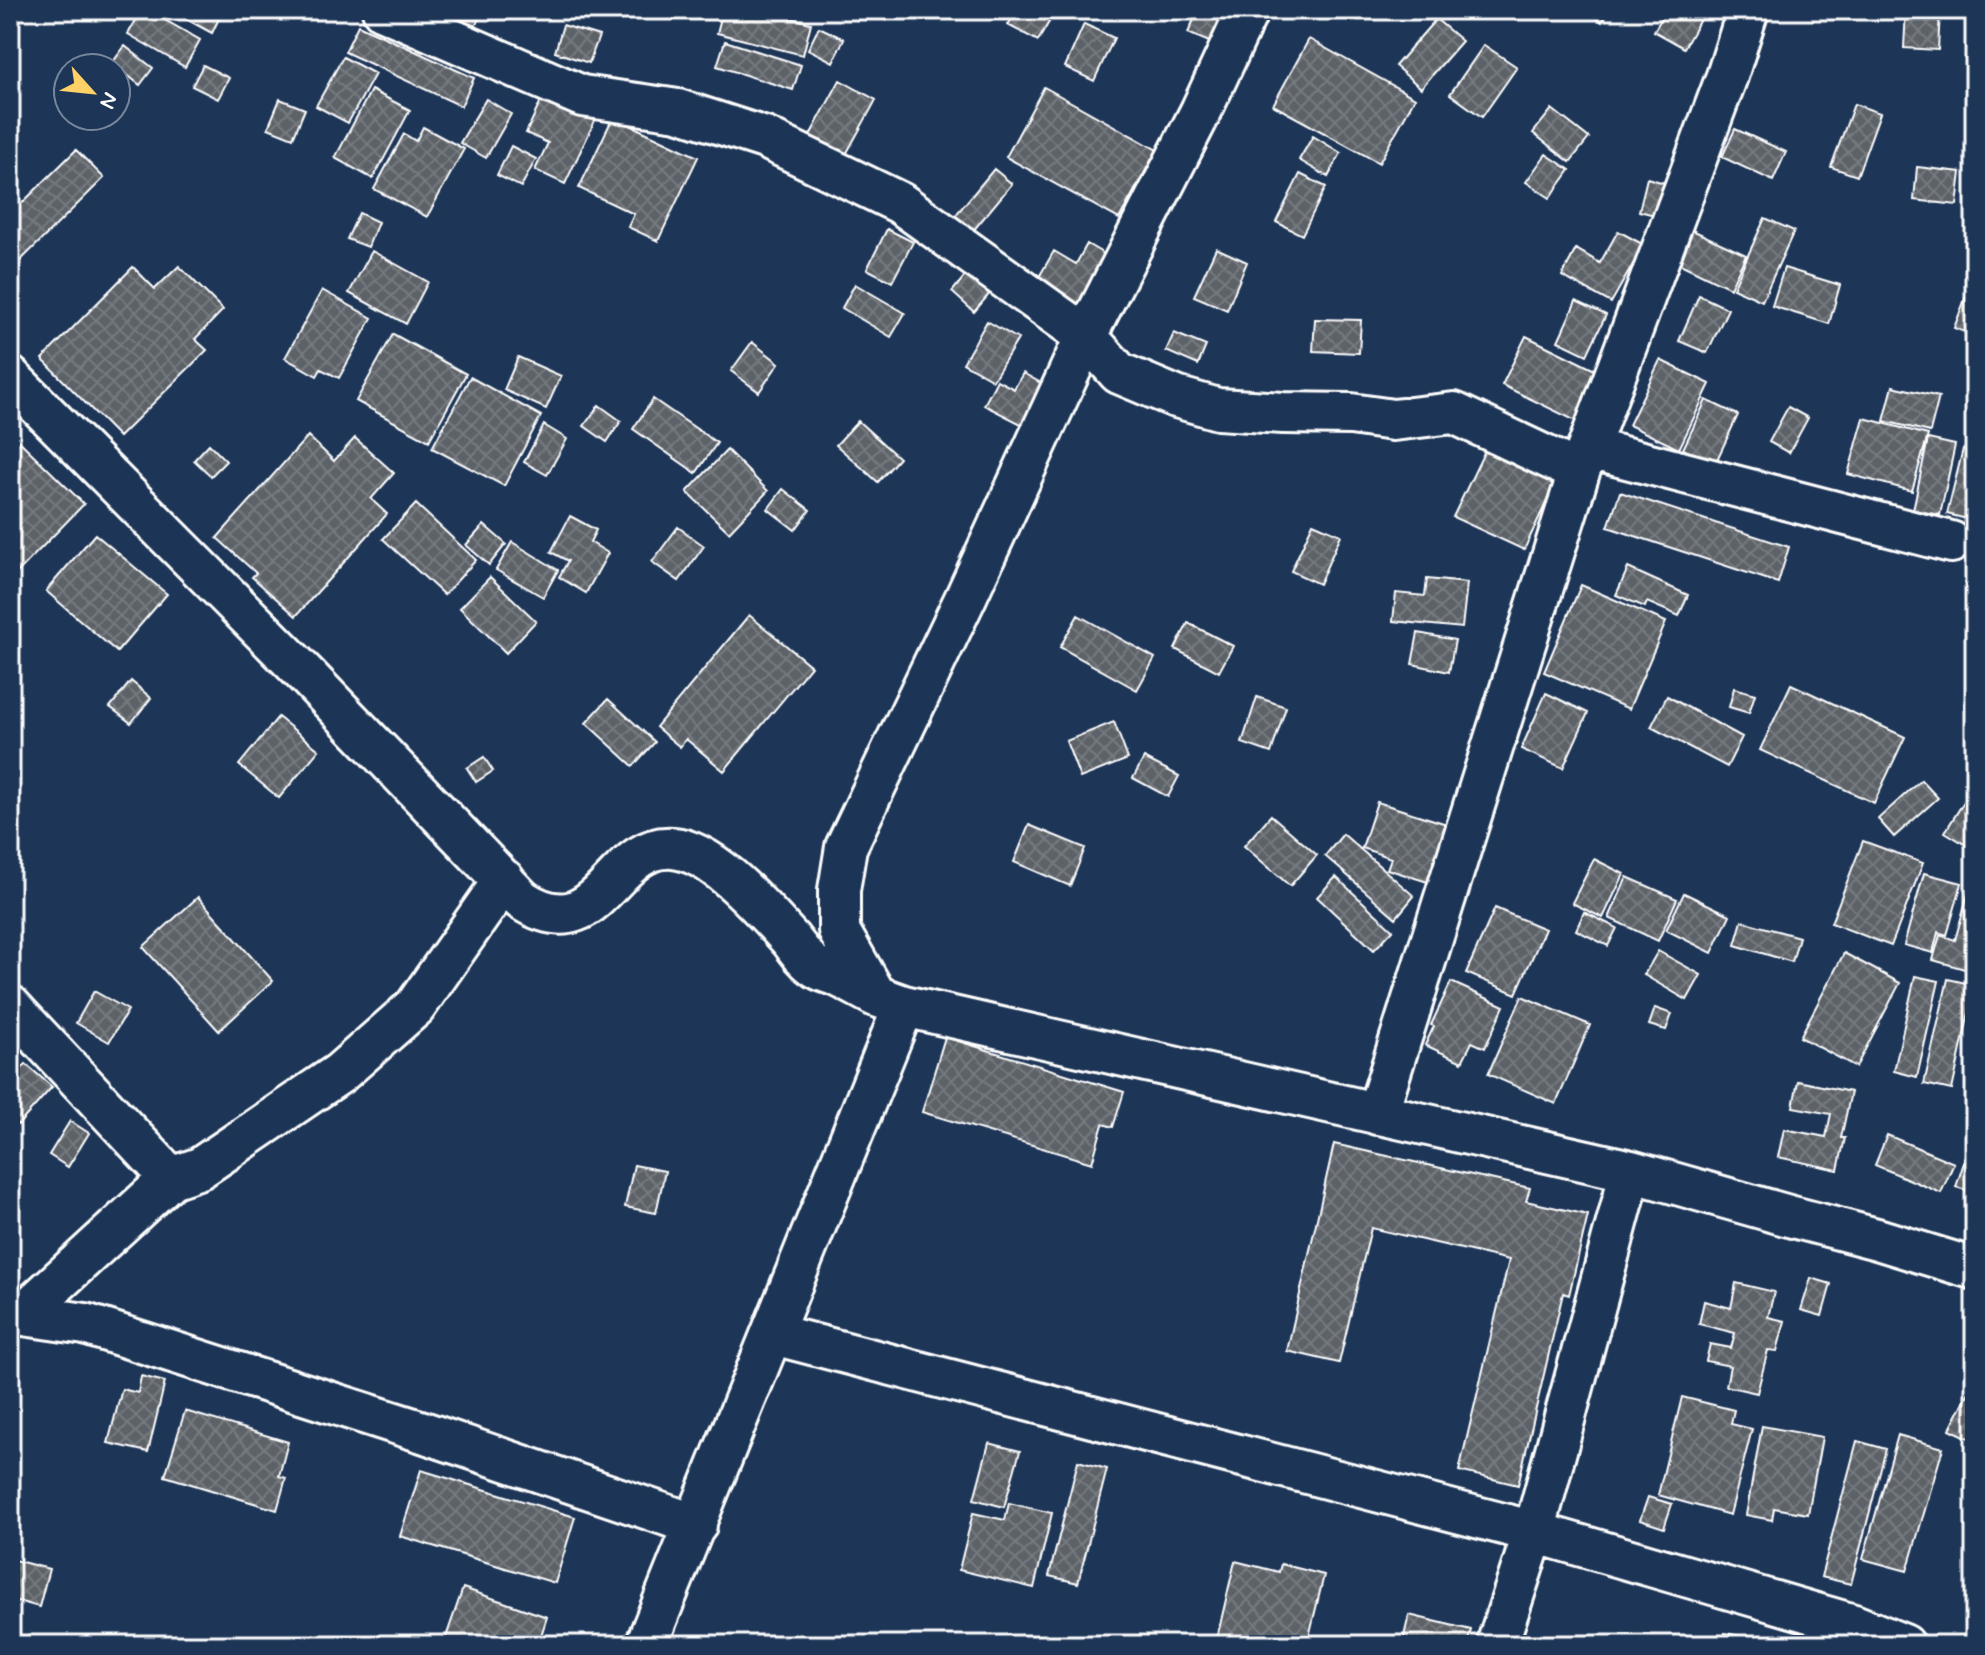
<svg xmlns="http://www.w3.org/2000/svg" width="1985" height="1655" font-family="Mynerve,sans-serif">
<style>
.building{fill:url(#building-cross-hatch);stroke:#fff;stroke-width:2}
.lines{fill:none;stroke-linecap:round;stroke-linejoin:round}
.minor-casing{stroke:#fff;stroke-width:46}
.minor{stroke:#1d3557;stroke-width:40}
</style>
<defs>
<pattern id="building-cross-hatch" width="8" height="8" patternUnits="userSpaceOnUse" patternTransform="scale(2)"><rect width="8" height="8" fill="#5d6268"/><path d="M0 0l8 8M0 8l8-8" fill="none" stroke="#757a7f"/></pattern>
</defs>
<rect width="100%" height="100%" fill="#1d3557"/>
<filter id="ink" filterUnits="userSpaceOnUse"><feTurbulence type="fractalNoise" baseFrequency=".0125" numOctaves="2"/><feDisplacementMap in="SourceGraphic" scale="16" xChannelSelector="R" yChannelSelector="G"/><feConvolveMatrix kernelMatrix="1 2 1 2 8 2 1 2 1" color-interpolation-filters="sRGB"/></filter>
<g filter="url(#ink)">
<!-- building -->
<path class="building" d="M 142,10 L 147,10 L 200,40 L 185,67 L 128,34 Z
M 190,10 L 223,10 L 212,33 L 186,19 Z
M 432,10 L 483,10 L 474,29 Z
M 723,10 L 760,10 L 811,23 L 803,55 L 717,33 Z
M 1017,10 L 1056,10 L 1038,41 L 1008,25 Z
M 1198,10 L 1232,10 L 1216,45 L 1188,33 Z
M 1585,10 L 1610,10 L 1602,22 Z
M 1666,10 L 1691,10 L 1702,16 L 1684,48 L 1654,31 Z
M 1906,10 L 1940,10 L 1938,50 L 1904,48 Z
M 1436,19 L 1462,41 L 1421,88 L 1395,66 Z
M 1084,24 L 1114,38 L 1094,81 L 1065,67 Z
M 358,25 L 474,78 L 461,106 L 345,52 Z
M 563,25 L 599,36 L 589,63 L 555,52 Z
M 819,27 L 844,39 L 833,62 L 808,49 Z
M 1309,39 L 1415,98 L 1379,163 L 1273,105 Z
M 725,41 L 801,65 L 793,90 L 717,66 Z
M 1484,45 L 1517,67 L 1482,117 L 1450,94 Z
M 125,46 L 153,68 L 140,85 L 112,63 Z
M 343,57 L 375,74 L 348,123 L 316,106 Z
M 203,65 L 229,78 L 218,99 L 192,86 Z
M 840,80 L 876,100 L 844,158 L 808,139 Z
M 1044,87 L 1157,150 L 1119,219 L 1006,157 Z
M 371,90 L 410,110 L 373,179 L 335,158 Z
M 546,90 L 598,114 L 565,184 L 535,170 L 548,143 L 526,133 Z
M 280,99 L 305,109 L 293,138 L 268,128 Z
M 486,99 L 511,114 L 486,158 L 460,143 Z
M 1854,104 L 1880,113 L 1857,176 L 1831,167 Z
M 1552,109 L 1589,138 L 1570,162 L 1533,133 Z
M 613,117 L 698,157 L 658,241 L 628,227 L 634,214 L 579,188 Z
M 423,127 L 464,149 L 427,217 L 374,189 L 404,134 L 416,141 Z
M 1735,129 L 1786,152 L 1773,181 L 1722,157 Z
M 1313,136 L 1341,153 L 1328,177 L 1299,160 Z
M 511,146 L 536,159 L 521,187 L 497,175 Z
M 76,150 L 104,178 L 10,271 L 10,215 Z
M 1546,154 L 1570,170 L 1550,198 L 1526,182 Z
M 1917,167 L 1961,172 L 1957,205 L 1914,200 Z
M 994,169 L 1012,184 L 967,238 L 949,223 Z
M 1300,174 L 1326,187 L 1302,235 L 1276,222 Z
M 1647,178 L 1675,186 L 1667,218 L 1639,211 Z
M 359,213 L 378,222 L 368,247 L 347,239 Z
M 1765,218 L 1794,231 L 1762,301 L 1733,288 Z
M 887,229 L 913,242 L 892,282 L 867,269 Z
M 1690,229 L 1746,255 L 1730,288 L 1676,262 Z
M 1618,231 L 1644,245 L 1611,303 L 1562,276 L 1576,249 L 1600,263 Z
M 1087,244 L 1111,258 L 1083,308 L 1036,282 L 1054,251 L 1076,264 Z
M 1216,248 L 1247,262 L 1227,310 L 1194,296 Z
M 372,251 L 428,282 L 406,324 L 349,293 Z
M 179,266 L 223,310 L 195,339 L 207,350 L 119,437 L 42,359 L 133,267 L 155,289 Z
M 973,266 L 996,286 L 974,312 L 952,292 Z
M 1784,268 L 1840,285 L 1829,324 L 1772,306 Z
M 1975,273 L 1975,336 L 1954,328 Z
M 855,284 L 905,313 L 891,337 L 842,308 Z
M 322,290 L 372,318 L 339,378 L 321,369 L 317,376 L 285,358 Z
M 1699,295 L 1728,309 L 1707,353 L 1679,341 Z
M 1576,301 L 1606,315 L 1587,355 L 1558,341 Z
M 1315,319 L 1361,320 L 1359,353 L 1313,351 Z
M 987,321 L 1018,339 L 993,380 L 963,363 Z
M 1174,333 L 1206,346 L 1198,365 L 1166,351 Z
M 393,334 L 466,374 L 429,441 L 356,401 Z
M 1526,336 L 1605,375 L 1582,424 L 1502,385 Z
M 752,342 L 779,363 L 759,392 L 731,371 Z
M 518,357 L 561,376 L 546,409 L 504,390 Z
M 1660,360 L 1710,384 L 1679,449 L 1629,425 Z
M 1023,373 L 1046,386 L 1025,426 L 984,405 L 997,380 L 1014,389 Z
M 470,377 L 541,416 L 504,486 L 432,448 Z
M 1893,386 L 1939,397 L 1930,432 L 1884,421 Z
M 653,399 L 717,443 L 696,473 L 633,429 Z
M 1706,400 L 1738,415 L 1715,464 L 1683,449 Z
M 599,405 L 621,421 L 607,442 L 584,426 Z
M 1788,407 L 1808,418 L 1789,453 L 1769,442 Z
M 1864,418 L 1928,435 L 1912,491 L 1848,474 Z
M 858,421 L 899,458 L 878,482 L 836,445 Z
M 544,425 L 567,439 L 547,475 L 524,462 Z
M 10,432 L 84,504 L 10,580 Z
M 308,436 L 334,461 L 355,438 L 394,473 L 371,499 L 387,514 L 296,616 L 252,577 L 256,573 L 217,538 Z
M 1928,439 L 1955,445 L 1940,515 L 1913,510 Z
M 1489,442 L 1559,475 L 1524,550 L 1453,517 Z
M 209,444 L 226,461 L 211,476 L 194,460 Z
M 1963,449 L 1975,452 L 1975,521 L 1947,514 Z
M 727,450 L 768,491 L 729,532 L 687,492 Z
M 783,489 L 810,510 L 795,530 L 768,509 Z
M 1620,492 L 1789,547 L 1778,583 L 1608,527 Z
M 416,504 L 476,560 L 444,595 L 383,539 Z
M 570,516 L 596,530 L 590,542 L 608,553 L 586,593 L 559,577 L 568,561 L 551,552 Z
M 1313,523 L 1341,535 L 1319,584 L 1291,571 Z
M 484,525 L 506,544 L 489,565 L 466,545 Z
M 678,527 L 704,546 L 679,581 L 652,562 Z
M 95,534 L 167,594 L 117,652 L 46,591 Z
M 512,542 L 558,570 L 543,597 L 496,570 Z
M 1628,568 L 1688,595 L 1679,616 L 1647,602 L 1645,607 L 1616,595 Z
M 490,577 L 536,621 L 506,653 L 460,608 Z
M 1427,579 L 1467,583 L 1462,628 L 1393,621 L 1396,593 L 1425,596 Z
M 1581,585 L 1666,622 L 1629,709 L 1544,672 Z
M 749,615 L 811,666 L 724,771 L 686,739 L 680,747 L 656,727 Z
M 1078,615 L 1155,658 L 1137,690 L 1060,647 Z
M 1188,623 L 1233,646 L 1219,672 L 1175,649 Z
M 1418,633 L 1455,640 L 1449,672 L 1412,664 Z
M 131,681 L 151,698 L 131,723 L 110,707 Z
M 1791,684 L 1905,737 L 1874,803 L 1760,750 Z
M 1734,688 L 1755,694 L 1749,713 L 1729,707 Z
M 1546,693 L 1588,713 L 1563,768 L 1521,749 Z
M 1667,696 L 1742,737 L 1727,767 L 1651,727 Z
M 1257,697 L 1286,707 L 1271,753 L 1242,743 Z
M 608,699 L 655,742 L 633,766 L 586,723 Z
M 278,717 L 319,750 L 279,798 L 239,765 Z
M 1114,722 L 1128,759 L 1080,778 L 1066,741 Z
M 484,757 L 493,771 L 476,782 L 467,768 Z
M 1144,758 L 1179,776 L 1168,797 L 1133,778 Z
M 1921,780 L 1938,798 L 1894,837 L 1878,819 Z
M 1975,784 L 1975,842 L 1971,848 L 1945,832 Z
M 1377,802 L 1453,826 L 1434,884 L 1387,869 L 1391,858 L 1362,848 Z
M 1271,815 L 1317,855 L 1290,886 L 1244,846 Z
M 1029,825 L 1085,848 L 1070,886 L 1014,862 Z
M 1343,834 L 1414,896 L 1396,918 L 1325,856 Z
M 1863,841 L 1923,863 L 1891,946 L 1831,923 Z
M 1594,859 L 1624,874 L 1603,918 L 1572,903 Z
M 1975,869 L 1975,972 L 1933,960 L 1940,935 L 1955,940 Z
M 1924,873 L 1962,883 L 1947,935 L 1938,932 L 1933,953 L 1904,945 Z
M 1336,877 L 1393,930 L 1374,950 L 1317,897 Z
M 1627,877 L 1677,899 L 1658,941 L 1609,918 Z
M 1684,893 L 1730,915 L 1712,953 L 1666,930 Z
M 198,897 L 273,981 L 219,1031 L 143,947 Z
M 1495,908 L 1545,929 L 1516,994 L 1466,973 Z
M 1584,912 L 1617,928 L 1608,946 L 1576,930 Z
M 1742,921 L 1799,937 L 1792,962 L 1735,945 Z
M 1658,951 L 1701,975 L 1687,1000 L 1644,975 Z
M 1844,953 L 1900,983 L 1856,1067 L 1800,1037 Z
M 1915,976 L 1939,981 L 1917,1077 L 1894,1071 Z
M 1948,979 L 1975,985 L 1952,1090 L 1924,1084 Z
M 1451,982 L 1504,1006 L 1485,1048 L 1472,1042 L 1462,1062 L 1425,1045 L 1434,1026 L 1431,1025 Z
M 94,991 L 128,1010 L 109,1042 L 76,1023 Z
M 1522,996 L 1590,1025 L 1556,1104 L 1488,1074 Z
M 1655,1008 L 1672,1014 L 1666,1030 L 1649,1025 Z
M 10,1037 L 22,1048 L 10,1061 Z
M 945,1037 L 1124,1092 L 1113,1127 L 1103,1124 L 1092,1163 L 922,1112 Z
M 26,1064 L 52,1087 L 18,1125 L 10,1117 L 10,1082 Z
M 1798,1081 L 1851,1092 L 1841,1138 L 1845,1138 L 1838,1170 L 1778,1157 L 1784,1129 L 1826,1137 L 1831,1114 L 1793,1107 Z
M 70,1121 L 89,1133 L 68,1167 L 49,1155 Z
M 1887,1135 L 1954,1163 L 1941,1193 L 1875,1165 Z
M 1334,1144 L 1530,1188 L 1526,1201 L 1588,1215 L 1569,1295 L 1563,1293 L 1518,1485 L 1459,1471 L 1509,1260 L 1371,1228 L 1339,1363 L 1287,1351 Z
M 1968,1150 L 1975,1152 L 1975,1193 L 1956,1187 Z
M 634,1165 L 665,1171 L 656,1213 L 625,1207 Z
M 1811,1278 L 1831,1284 L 1822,1316 L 1801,1310 Z
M 1736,1283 L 1774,1292 L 1768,1317 L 1785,1321 L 1777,1351 L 1768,1350 L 1757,1393 L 1726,1386 L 1730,1366 L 1706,1361 L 1710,1344 L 1731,1348 L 1735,1333 L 1699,1324 L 1704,1301 L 1731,1308 Z
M 141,1376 L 165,1382 L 148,1452 L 108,1443 L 122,1389 L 138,1393 Z
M 1975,1380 L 1975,1441 L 1950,1429 Z
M 1682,1397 L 1734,1410 L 1731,1424 L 1752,1429 L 1730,1515 L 1658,1495 Z
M 185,1411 L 288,1442 L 279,1476 L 286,1478 L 277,1510 L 165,1476 Z
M 1762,1426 L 1822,1437 L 1808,1514 L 1774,1508 L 1772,1520 L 1746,1515 Z
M 1898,1435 L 1943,1448 L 1907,1571 L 1863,1559 Z
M 1857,1441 L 1886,1449 L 1851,1584 L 1821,1577 Z
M 989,1443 L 1020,1451 L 1004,1507 L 974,1499 Z
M 1078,1461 L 1107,1469 L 1078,1583 L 1049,1576 Z
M 421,1470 L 575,1517 L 555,1583 L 400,1536 Z
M 1648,1497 L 1672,1504 L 1664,1528 L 1640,1520 Z
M 1009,1503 L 1052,1513 L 1034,1588 L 959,1570 L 973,1513 L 1005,1520 Z
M 10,1559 L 49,1569 L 39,1607 L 10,1599 Z
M 1235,1561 L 1279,1572 L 1281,1564 L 1324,1575 L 1307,1645 L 1227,1645 L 1216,1642 Z
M 463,1588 L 547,1617 L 538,1645 L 448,1645 L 444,1643 Z
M 1409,1615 L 1471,1630 L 1467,1645 L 1402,1645 Z
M 1725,1633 L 1771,1642 L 1770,1645 L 1723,1645 Z"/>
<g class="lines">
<!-- minor casing -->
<g class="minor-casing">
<path id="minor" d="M 383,10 L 582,96 L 678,110 L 765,138 L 900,203 L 1086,336 L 1119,373 L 1176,397 L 1218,409 L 1283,413 L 1351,414 L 1393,420 L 1454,413 L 1579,472
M 10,377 L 308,677 L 522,900 C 601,951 609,843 673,848 C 714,851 764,911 791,940 C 798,949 806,961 816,967 C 822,972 831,973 838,976 C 851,982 864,990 876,996
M 1588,448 L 1951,542
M 10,1006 L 171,1178
M 904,1006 L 1631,1171 L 1789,1216 L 1877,1239 L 1975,1269
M 1377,1114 L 1579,472 L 1727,76 L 1748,10
M 10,1313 L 85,1324 L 423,1432 L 696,1525
M 22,1315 L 171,1178 L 200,1168 L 340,1073 L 415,1007 L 504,880
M 773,1334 L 1534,1532 L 1854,1625 L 1904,1645
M 646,1645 L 904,1006 L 876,996 L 839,931 L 839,890 L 846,847 L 965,599 L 1086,336 L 1201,111 L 1248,10
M 1497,1645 L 1534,1532 L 1631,1171"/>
</g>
<!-- minor -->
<use href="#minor" class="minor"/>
</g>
</g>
<!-- margin -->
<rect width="1985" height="1655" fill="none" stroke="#1d3557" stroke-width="40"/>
<rect x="20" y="20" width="1945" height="1615" fill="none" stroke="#fff" stroke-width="3" filter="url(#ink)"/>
<!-- north arrow -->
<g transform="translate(92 92) rotate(117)"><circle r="38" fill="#1d3557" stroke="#77869a" stroke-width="2"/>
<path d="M0-6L14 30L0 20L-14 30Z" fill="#ffd166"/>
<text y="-12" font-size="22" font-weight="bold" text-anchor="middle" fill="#ffffff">N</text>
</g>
</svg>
